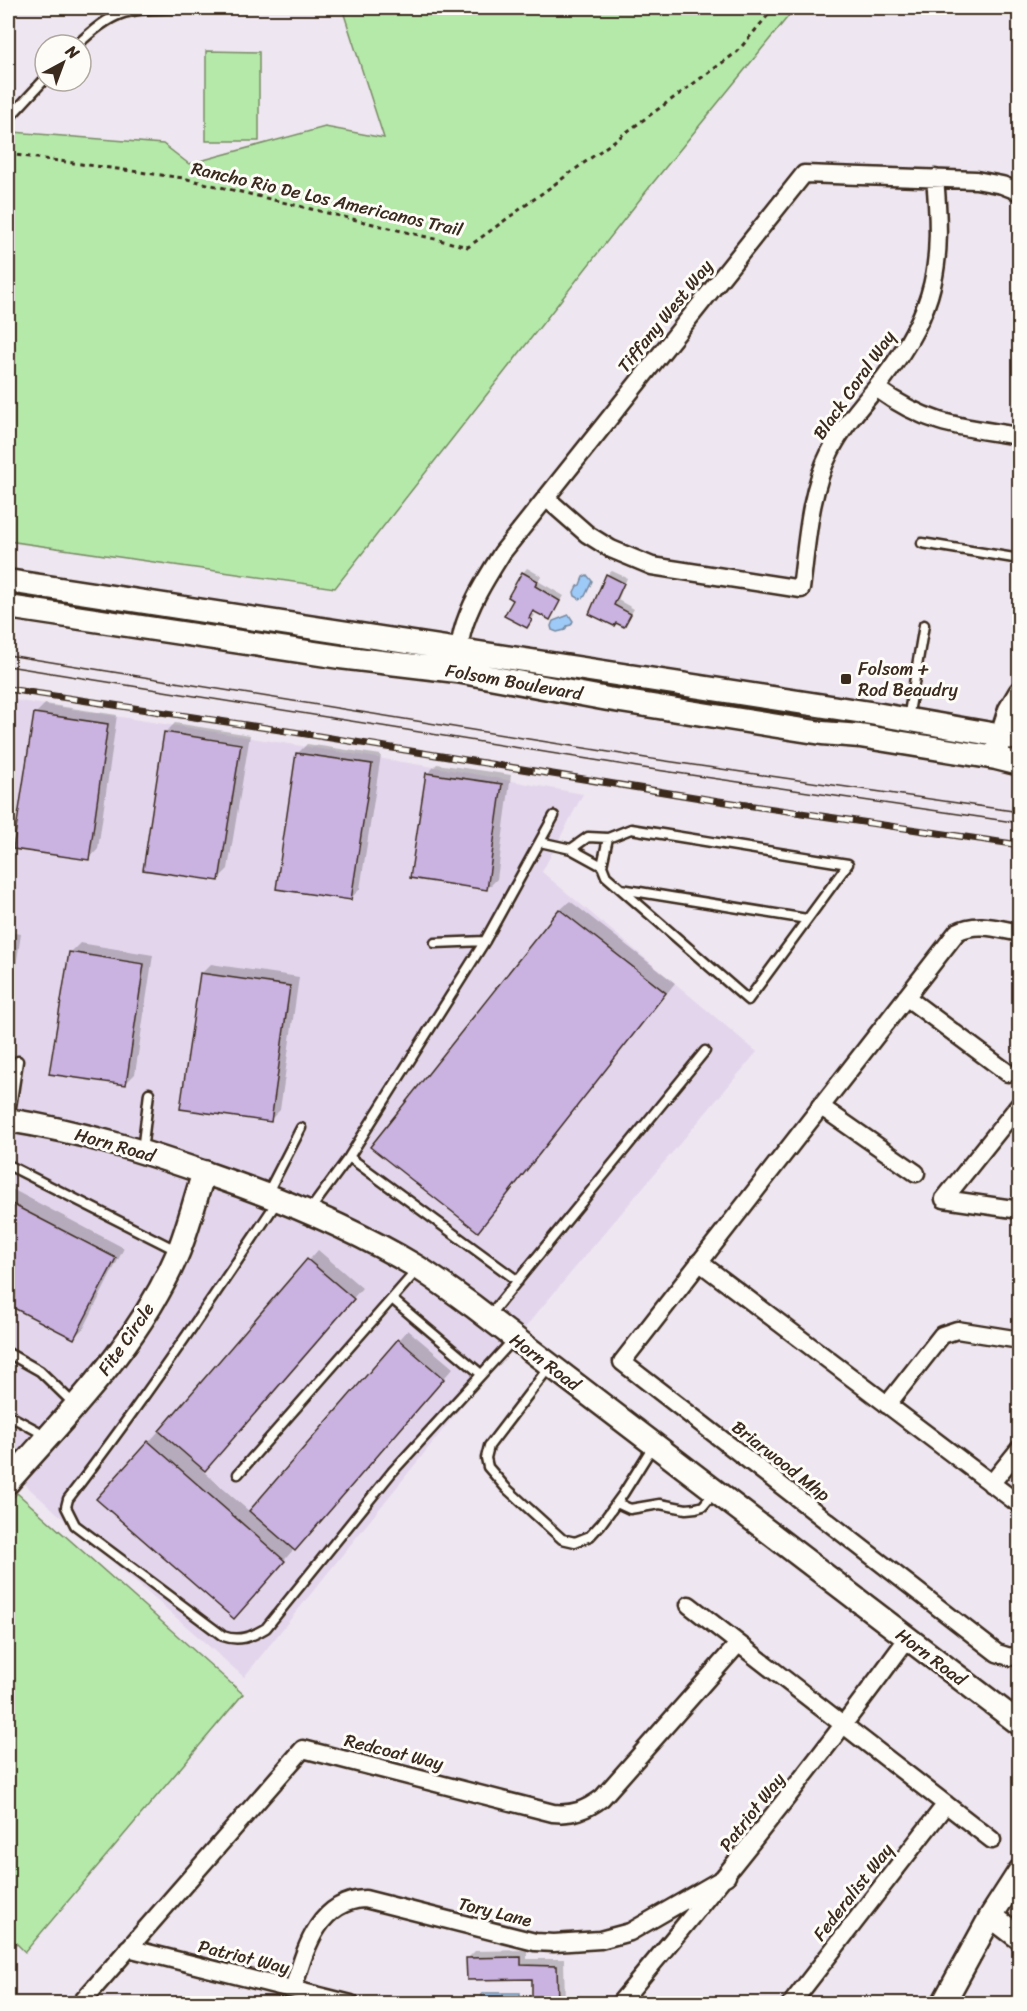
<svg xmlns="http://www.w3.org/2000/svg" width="1027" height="2011" font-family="Sriracha,sans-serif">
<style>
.built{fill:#e3d6ec}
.green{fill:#b5e9aa;stroke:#788a64;stroke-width:1.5}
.water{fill:#9ecaf8;stroke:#768aa1;stroke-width:1.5}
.shadow{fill:#0003}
.building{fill:#cab2e1;stroke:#3b2a1e;stroke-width:1.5}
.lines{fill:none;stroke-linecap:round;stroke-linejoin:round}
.lane-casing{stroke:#3b2a1e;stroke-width:13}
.street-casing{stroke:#3b2a1e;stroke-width:21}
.secondary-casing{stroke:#3b2a1e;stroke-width:27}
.path{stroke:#3b2a1e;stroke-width:3;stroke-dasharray:4.5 4.5;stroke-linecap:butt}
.lane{stroke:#fdfcf7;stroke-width:8}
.street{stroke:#fdfcf7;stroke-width:16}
.secondary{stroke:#fdfcf7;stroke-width:22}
.tram{stroke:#3b2a1e;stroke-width:1.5}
.rail-casing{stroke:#3b2a1e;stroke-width:7}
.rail{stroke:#fdfcf7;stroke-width:4.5;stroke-dasharray:14;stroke-linecap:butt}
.poi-dot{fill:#3b2a1e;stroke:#fdfcf7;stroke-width:2}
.labels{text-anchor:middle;stroke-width:6;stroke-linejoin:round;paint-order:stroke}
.street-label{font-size:18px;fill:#3b2a1e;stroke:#fdfcf7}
.poi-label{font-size:18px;fill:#3b2a1e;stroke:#fdfcf7;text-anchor:start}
</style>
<rect width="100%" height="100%" fill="#eee6f0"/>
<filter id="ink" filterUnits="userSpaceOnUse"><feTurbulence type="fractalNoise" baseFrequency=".0167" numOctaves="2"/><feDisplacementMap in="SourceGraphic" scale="12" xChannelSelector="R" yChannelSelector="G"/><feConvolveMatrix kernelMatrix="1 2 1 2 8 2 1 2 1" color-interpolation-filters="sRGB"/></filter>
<g filter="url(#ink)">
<!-- built -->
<path class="built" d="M 8,699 L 440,768 L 583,794 L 542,872 L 757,1052 L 532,1319 L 244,1677 L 8,1470 Z"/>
<!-- green -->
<path class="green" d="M 342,8 L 795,8 L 652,184 L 335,588 L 8,541 L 8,138 L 13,132 L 163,144 L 189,164 L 325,127 L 384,138 Z
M 206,51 L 259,52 L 259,141 L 206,141 Z
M 17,1493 L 243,1694 L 25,1952 L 8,1935 L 8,1504 Z"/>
<!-- water -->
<path class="water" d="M 587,575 L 592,581 L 585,596 L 580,599 L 575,596 L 574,592 L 577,586 L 580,585 L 583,577 Z
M 569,615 L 573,621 L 571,625 L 567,626 L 565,630 L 557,632 L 552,630 L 551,626 L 553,621 Z
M 520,1993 L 520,2003 L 482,2003 L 482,1993 Z"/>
<!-- shadow -->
<path class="shadow" d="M 527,568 L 541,576 L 538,581 L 564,596 L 550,618 L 534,610 L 532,613 L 535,615 L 527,626 L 515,599 L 523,573 Z
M 612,571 L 627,578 L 618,600 L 634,609 L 624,625 L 617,622 L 607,575 Z
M 45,704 L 117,715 L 98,849 L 89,859 L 36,713 Z
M 175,723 L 250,735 L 228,869 L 218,879 L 165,733 Z
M 307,744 L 381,755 L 360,889 L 350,899 L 297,754 Z
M 437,764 L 511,775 L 497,879 L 487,889 L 427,774 Z
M 570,901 L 675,983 L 487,1220 L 478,1230 L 560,910 Z
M 8,932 L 21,934 L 8,1018 Z
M 80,943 L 153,955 L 135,1074 L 125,1084 L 70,953 Z
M 211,964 L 299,977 L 280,1110 L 270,1120 L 201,974 Z
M 8,1187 L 124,1248 L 84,1328 L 74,1337 L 8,1303 Z
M 318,1250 L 362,1288 L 203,1471 L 250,1512 L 408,1330 L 453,1368 L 243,1607 L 149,1442 Z
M 527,1950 L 527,1959 L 564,1959 L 565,2004 L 534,2004 L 533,1978 L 467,1959 L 475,1951 Z"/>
<!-- building -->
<path class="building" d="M 522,572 L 538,581 L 535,586 L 560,601 L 550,620 L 533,611 L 529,618 L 532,620 L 527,628 L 504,616 L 513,600 L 508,597 Z
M 606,574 L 624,583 L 614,605 L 631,614 L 624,627 L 616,623 L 614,626 L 589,614 Z
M 34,713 L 108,724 L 89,860 L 13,849 Z
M 164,732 L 241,744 L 219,881 L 143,870 Z
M 296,753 L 372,764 L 351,900 L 276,889 Z
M 426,773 L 502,784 L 487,890 L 410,878 Z
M 559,909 L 666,993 L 478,1232 L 370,1147 Z
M 8,943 L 12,944 L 8,972 Z
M 69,952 L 144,964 L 126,1085 L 49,1074 Z
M 200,973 L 290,986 L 271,1122 L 180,1109 Z
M 8,1202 L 116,1258 L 74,1339 L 8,1305 Z
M 307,1259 L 354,1299 L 205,1471 L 159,1431 Z
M 398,1339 L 444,1379 L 295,1551 L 249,1511 Z
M 148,1441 L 285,1561 L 234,1619 L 96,1499 Z
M 521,1957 L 521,1965 L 557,1966 L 558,2004 L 532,2004 L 532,1979 L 467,1980 L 466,1958 Z"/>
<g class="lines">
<!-- lane casing -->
<g class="lane-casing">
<path id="lane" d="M 77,45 C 115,9 125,10 176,8
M 8,119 L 45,79
M 922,543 L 1020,559
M 908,719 L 924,625
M 540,842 L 571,849 L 602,866 L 606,876 L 748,1000 L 848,864 L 631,829 L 608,838 L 588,837 L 571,849
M 602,866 L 608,838
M 621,889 L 807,919
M 435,943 L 485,941
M 9,1120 L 18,1061
M 142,1151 L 149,1093
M 349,1157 L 518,1281
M 8,1165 L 178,1251
M 267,1194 L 301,1128
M 277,1202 C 210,1302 142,1403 68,1499 L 66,1507 L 75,1525 L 223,1636 C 239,1642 251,1637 266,1628 L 392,1472 L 514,1339
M 310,1210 L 349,1157 L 485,941 L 554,816
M 392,1299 L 481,1374
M 488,1317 L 705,1051
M 8,1353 L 40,1371 L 75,1405
M 550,1366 L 489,1446 L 486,1458 L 488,1467 L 506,1488 L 562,1539 L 575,1542 L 590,1536 L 601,1524 L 623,1494 L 653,1446
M 10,1416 L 47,1436
M 238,1474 L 418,1269
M 617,1503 L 630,1509 L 660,1504 L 686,1509 L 696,1508 L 703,1506 L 715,1492"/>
</g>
<!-- street casing -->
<g class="street-casing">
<path id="street" d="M 876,388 C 927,425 960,427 1020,436
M 546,498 L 587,534 L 611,549 L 652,566 L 801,589 C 807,544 809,493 830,452 C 843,425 865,402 884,378 C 937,308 943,264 935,178
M 458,661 C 459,652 460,642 462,633 C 469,605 487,577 502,553 L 804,174 L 976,180 L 1002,185 L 1020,192
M 1020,933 C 998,929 977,921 957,932 L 622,1362 L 997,1653 L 1010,1657 L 1020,1654
M 906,997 L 1008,1073
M 820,1106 L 916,1173
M 944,1199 L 1020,1104
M 944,1199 L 1020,1210
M 699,1262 L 1020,1505
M 887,1405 L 942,1335 L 957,1330 L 1020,1340
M 991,1484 L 1020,1448
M 689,1605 L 992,1840
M 128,1948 L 351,2004
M 293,1989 C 305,1951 317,1901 365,1899 L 535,1942 L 554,1943 L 600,1940 L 630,1932 L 727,1876
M 80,2004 L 303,1749 L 553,1813 C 573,1815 586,1810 602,1798 L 738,1644
M 619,2004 C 719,1885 816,1764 907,1639
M 791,2004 L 946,1804"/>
</g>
<!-- secondary casing -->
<g class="secondary-casing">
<path id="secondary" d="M 8,581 L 870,713 L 1020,739
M 8,607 L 340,657 L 457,671 L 608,699 L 822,733 L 860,736 L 996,758 L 1020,764
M 998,747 L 1010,710 L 1020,693
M 8,1120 C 79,1131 146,1152 214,1176 C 284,1200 354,1229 417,1267 C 436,1279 455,1293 473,1306 L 1020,1724
M 8,1482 C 70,1411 139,1343 177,1255 C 188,1229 195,1199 204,1172
M 991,1916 L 1020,1938
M 943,2004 L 991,1916 L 1020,1871"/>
</g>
<!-- path -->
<path class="path" d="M 8,154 L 183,178 L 468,247 L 737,52 L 774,8"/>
<!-- lane -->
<use href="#lane" class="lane"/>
<!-- street -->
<use href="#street" class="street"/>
<!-- secondary -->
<use href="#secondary" class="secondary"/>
<!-- tram -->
<path class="tram" d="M 8,655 L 652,759 L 1020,812
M 8,666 L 650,769 L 1020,823"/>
<!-- rail casing -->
<g class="rail-casing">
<path id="rail" d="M 8,689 L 300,733 L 719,801 L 1020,845"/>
</g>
<!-- rail -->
<use href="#rail" class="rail"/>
</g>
</g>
<!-- markers -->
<rect class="poi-dot" x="840" y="673" width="12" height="12" rx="3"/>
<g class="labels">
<!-- street labels -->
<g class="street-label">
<text transform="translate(327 199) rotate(13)" y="6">Rancho Rio De Los Americanos Trail</text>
<text transform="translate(665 316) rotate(-51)" y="6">Tiffany West Way</text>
<text transform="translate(854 385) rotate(-55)" y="6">Black Coral Way</text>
<text transform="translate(514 682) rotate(10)" y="6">Folsom Boulevard</text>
<text transform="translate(115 1145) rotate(16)" y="6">Horn Road</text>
<text transform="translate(126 1339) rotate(-55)" y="6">Fite Circle</text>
<text transform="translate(545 1362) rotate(37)" y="6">Horn Road</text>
<text transform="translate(781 1461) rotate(38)" y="6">Briarwood Mhp</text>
<text transform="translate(931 1657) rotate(37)" y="6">Horn Road</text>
<text transform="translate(394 1752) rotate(14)" y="6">Redcoat Way</text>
<text transform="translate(752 1812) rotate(-52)" y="6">Patriot Way</text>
<text transform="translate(853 1892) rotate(-52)" y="6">Federalist Way</text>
<text transform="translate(495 1912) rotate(14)" y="6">Tory Lane</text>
<text transform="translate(244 1957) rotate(14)" y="6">Patriot Way</text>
</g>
<!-- poi labels -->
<g class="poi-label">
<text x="858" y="675">Folsom +<tspan x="858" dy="21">Rod Beaudry</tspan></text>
</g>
</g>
<!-- margin -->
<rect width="1027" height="2011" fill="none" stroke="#fdfcf7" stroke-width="30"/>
<rect x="15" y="15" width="997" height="1981" fill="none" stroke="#3b2a1e" stroke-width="2" filter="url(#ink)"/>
<!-- north arrow -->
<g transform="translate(63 63) rotate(41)"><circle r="28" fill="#fdfcf7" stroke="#afa8a0" stroke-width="1.5"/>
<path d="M0-4.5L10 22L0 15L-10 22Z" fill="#3b2a1e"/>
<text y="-9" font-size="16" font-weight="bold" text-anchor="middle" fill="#3b2a1e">N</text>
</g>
</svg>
